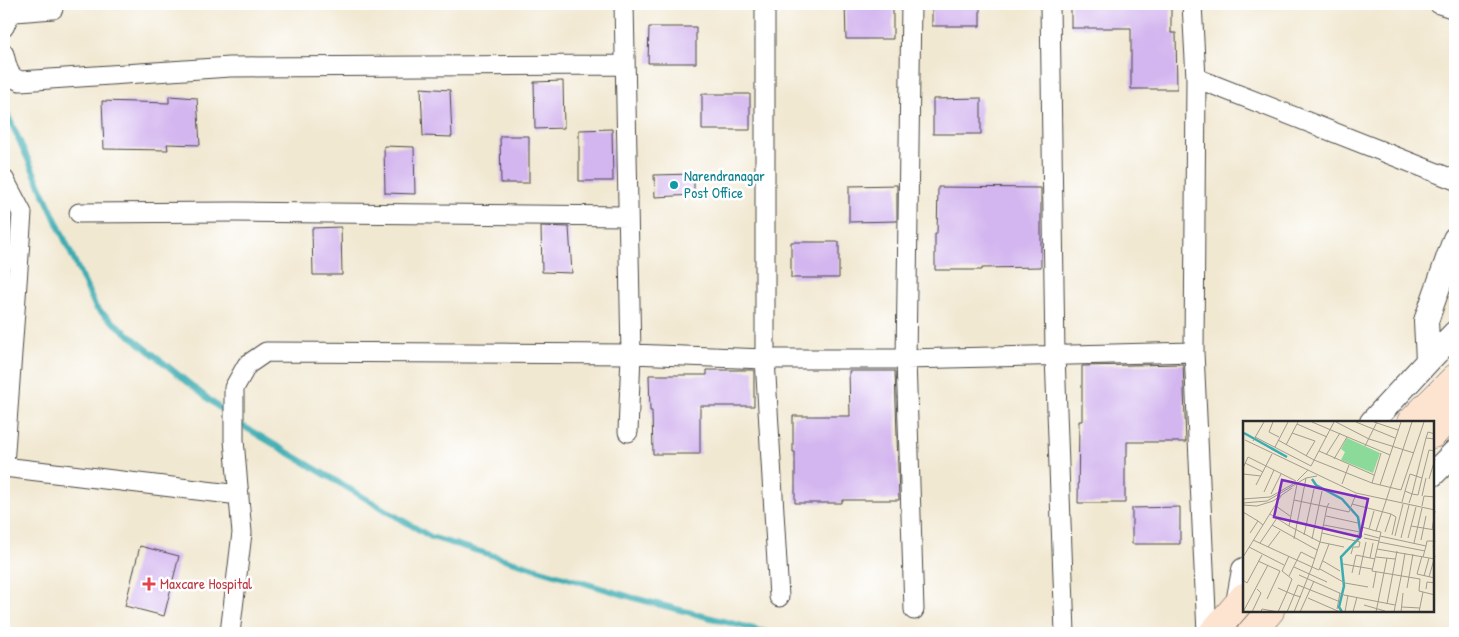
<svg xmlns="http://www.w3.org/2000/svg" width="1459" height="637" font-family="'Patrick Hand',sans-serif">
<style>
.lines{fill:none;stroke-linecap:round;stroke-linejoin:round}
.stream{stroke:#3aacb2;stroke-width:6}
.building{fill:#d3b5ef}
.minor-casing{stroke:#494744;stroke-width:21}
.tertiary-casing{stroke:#494744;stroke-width:26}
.secondary-casing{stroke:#494744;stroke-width:29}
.minor{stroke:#fff;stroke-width:19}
.tertiary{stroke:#fff;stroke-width:24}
.secondary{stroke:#fde4d0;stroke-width:28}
.culture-dot{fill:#0f9aa8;stroke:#fff;stroke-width:2}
.health-dot{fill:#e0444e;stroke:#fff;stroke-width:2}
.labels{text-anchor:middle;stroke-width:5;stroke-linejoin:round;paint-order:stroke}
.culture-label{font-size:15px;fill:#0d838f;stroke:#fff;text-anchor:start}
.health-label{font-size:15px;fill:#be3a42;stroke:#fff;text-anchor:start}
.inset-river{fill:none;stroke:#3aacb2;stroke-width:2.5}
.inset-road{fill:none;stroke:#a29c8f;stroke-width:1}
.view{fill:#7b2cbf;fill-opacity:0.15;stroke:#7b2cbf;stroke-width:2.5}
.inset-edge{fill:none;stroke:#2b2b2b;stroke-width:2.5}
</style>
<rect width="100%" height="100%" fill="#fff"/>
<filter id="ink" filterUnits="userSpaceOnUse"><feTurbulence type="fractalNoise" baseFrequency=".02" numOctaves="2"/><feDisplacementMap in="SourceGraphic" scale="10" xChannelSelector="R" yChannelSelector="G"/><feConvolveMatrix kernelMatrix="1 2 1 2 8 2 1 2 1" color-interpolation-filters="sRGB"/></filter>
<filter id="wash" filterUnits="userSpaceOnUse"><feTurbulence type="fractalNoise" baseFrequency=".0096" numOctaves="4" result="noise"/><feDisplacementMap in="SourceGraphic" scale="20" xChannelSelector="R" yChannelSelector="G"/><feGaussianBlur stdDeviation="1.12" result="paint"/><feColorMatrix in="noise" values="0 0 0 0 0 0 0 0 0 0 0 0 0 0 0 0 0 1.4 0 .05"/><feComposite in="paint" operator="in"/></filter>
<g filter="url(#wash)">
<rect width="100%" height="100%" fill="#f1e8d1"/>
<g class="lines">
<!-- stream -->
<path class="stream" d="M 4,107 L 96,308 L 238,423 L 431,537 L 634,598 L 769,633"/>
</g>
<g id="blocks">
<!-- building -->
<path class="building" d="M 845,4 L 893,4 L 893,39 L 846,39 Z
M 932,4 L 980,4 L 980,26 L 932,26 Z
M 1071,4 L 1171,4 L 1171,33 L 1176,33 L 1177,89 L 1131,89 L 1131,28 L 1071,28 Z
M 649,27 L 696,27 L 696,63 L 648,63 Z
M 563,81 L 564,128 L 535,129 L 534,82 Z
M 421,88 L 450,90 L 452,137 L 423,136 Z
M 702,94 L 750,94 L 750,130 L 702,130 Z
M 169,96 L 197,98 L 200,145 L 167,144 L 168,150 L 104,149 L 102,101 L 169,103 Z
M 981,98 L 981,134 L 933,134 L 933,99 Z
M 612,129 L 613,181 L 579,181 L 579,130 Z
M 500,136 L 529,136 L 529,183 L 501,183 Z
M 384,146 L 414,147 L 415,194 L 385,193 Z
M 694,174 L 694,195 L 655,197 L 654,175 Z
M 897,185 L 897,221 L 849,222 L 849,186 Z
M 938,187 L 1041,188 L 1041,267 L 982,268 L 982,270 L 935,270 L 935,234 L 937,234 Z
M 541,226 L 569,227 L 572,273 L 542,272 Z
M 341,227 L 342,275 L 313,275 L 312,228 Z
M 791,242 L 839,242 L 839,278 L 791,278 Z
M 1183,364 L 1186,442 L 1127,442 L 1127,457 L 1125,457 L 1125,503 L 1078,503 L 1079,421 L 1082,421 L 1082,366 Z
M 707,370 L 754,370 L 754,406 L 700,406 L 700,454 L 653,454 L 652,411 L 650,411 L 649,375 L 707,375 Z
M 849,371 L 895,371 L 899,500 L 842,500 L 842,503 L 795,503 L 795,452 L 793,452 L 793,416 L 850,416 Z
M 1180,507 L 1180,544 L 1132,544 L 1132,508 Z
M 140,546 L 179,556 L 164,616 L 125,606 Z"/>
</g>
</g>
<g filter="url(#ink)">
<use href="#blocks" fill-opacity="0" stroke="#494744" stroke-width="1"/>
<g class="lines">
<!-- minor casing -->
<g class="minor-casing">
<path id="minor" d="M 624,4 L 631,354 L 765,359 L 906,359 L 1194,352
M 765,4 L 765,359 L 779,597
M 911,4 L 906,359 L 914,610
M 1050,4 L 1055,355 L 1065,633
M 1192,4 L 1196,78 L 1194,352 L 1207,633
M 1439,4 L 1455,9
M 4,27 L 10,14 L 15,12 L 53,9
M 4,54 C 7,66 8,77 20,81 L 230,67 L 625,65
M 1196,78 L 1455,180
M 4,179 L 22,213 L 4,465
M 79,213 L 235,212 L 628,216
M 4,467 L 239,495
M 230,633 L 242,533 L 234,440 L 234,388 L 247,365 L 266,352 L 631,354 L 628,432"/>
</g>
<!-- tertiary casing -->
<g class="tertiary-casing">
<path id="tertiary" d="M 1428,361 L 1426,321 L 1455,239
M 1372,422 L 1428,361 L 1455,333
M 1433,474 L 1455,452
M 1238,603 L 1244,570"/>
</g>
<!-- secondary casing -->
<g class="secondary-casing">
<path id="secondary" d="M 1411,422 L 1455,378
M 1433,434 L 1455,410
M 1213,633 L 1244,597
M 1251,633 L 1270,611"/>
</g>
<!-- minor -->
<use href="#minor" class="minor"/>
<!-- tertiary -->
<use href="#tertiary" class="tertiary"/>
<!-- secondary -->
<use href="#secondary" class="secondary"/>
</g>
</g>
<!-- markers -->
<circle class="culture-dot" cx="674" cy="185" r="5"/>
<path class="health-dot" d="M146.5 576.5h5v5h5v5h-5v5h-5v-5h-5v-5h5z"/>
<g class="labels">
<!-- culture labels -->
<g class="culture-label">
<text x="684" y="181">Narendranagar<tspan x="684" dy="17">Post Office</tspan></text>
</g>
<!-- health labels -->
<g class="health-label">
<text x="160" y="589">Maxcare Hospital</text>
</g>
</g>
<!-- overview -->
<g transform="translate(1243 421)">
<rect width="191" height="191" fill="#f1e8d1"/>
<path d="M 104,17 L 137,32 L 130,52 L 98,39 L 102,31 L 98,28 Z" fill="#8bda99"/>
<path class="inset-river" d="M 1,12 L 44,36M 69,58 L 73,64 L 99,78 L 115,96 L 118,115 L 98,136 L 101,165 L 96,186 L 99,191"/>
<path class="inset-road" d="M 30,1 L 26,11 L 36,16M 69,1 L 147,34M 93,1 L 126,18 L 171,32M 113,1 L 152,17M 131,1 L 155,9M 169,1 L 133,110 L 138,111 L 129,150 L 177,158 L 176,170 L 192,174M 54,3 L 84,16M 49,12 L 72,20 L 63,35M 192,13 L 185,11 L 183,17 L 192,18M 12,16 L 68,45M 2,19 L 113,72 L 192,89M 35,19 L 71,39 L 129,62 L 158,69 L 181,1M 10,20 L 21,1M 43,24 L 55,1M 122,25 L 134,1M 32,26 L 45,1M 76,30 L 131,54M 83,34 L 97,12M 91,38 L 104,16M 2,42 L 20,51M 68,45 L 91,1M 0,47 L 5,36 L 53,60M 0,53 L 18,55M 186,58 L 192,38M 54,60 L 65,49M 129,62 L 138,32M 99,63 L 106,44M 13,64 L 29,33M 137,64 L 158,1M 162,70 L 167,53 L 179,57 L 186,29 L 192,30M 21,71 L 31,49M 28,73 L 38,53M 179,75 L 183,57M 0,78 L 27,76 L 50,63M 51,79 L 84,86 L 77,121 L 46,105 L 54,63M 159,81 L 162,70 L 169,73 L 183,17M 0,82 L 24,80 L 63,57 L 74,55M 86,82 L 84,86 L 106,91 L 113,73M 166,82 L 169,73 L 175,74 L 179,57M 109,83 L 148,93 L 142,111M 0,84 L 14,85 L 30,80 L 49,67M 33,85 L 47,95M 179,85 L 181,75 L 192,76M 123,88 L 119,106 L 133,110M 0,91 L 15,100M 27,93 L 46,105M 148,93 L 153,96 L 149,114M 83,95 L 115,102M 29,104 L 74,129M 81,104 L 117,111 L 114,115M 168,105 L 192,109M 126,108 L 131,90M 189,109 L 192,90M 7,112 L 15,100 L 20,104M 79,112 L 117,121 L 116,126 L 110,126 L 108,133M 121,113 L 136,117M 61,114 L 71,68M 137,115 L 183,125 L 180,136M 152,115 L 160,83M 121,117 L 136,120M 158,117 L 166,84M 165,117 L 173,86M 51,118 L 63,57M 69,118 L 79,70M 10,119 L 69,146 L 77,121 L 101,126M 178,119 L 183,95M 136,121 L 182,130M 17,122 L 34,97M 171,122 L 179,87M 183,125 L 184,120 L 192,120 L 190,126M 6,126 L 41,144M 25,126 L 37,110M 134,128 L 192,138M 179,135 L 174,153 L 192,157M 0,136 L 38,75M 133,136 L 152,138M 127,137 L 130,122M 15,140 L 37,150M 80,140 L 97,150M 100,143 L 129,148M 51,146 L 84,161M 77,148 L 102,162 L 125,166M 109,152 L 113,134 L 132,138M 56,154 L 101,174 L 152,184M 116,154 L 123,121M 46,155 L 58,131 L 72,138M 181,155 L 186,137M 158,156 L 162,132M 186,156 L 192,135M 0,159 L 4,162 L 19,134M 35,167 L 44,171 L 35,191M 130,167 L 133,151M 164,167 L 170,133M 183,168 L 184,161 L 192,162M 58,176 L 51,174 L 55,164 L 95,180M 65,177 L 97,191M 24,178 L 37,150M 144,183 L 154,130M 121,184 L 142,190M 159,186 L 177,187M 94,188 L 97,172M 0,191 L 25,144M 9,191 L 18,172 L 14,168M 18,191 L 19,188 L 35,191M 44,191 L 51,174 L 44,171 L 49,158 L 39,150 L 46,135M 51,191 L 69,146 L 76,149 L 86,123M 57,191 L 71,160M 102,191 L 105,174M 110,191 L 114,176M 133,191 L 144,137M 151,191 L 158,156M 158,191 L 160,172M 176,191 L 180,171"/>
<path class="view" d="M 39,59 L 125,78 L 117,116 L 31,96 Z"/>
<rect width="191" height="191" class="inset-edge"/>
</g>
<!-- margin -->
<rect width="1459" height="637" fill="none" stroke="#fff" stroke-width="20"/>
</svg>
